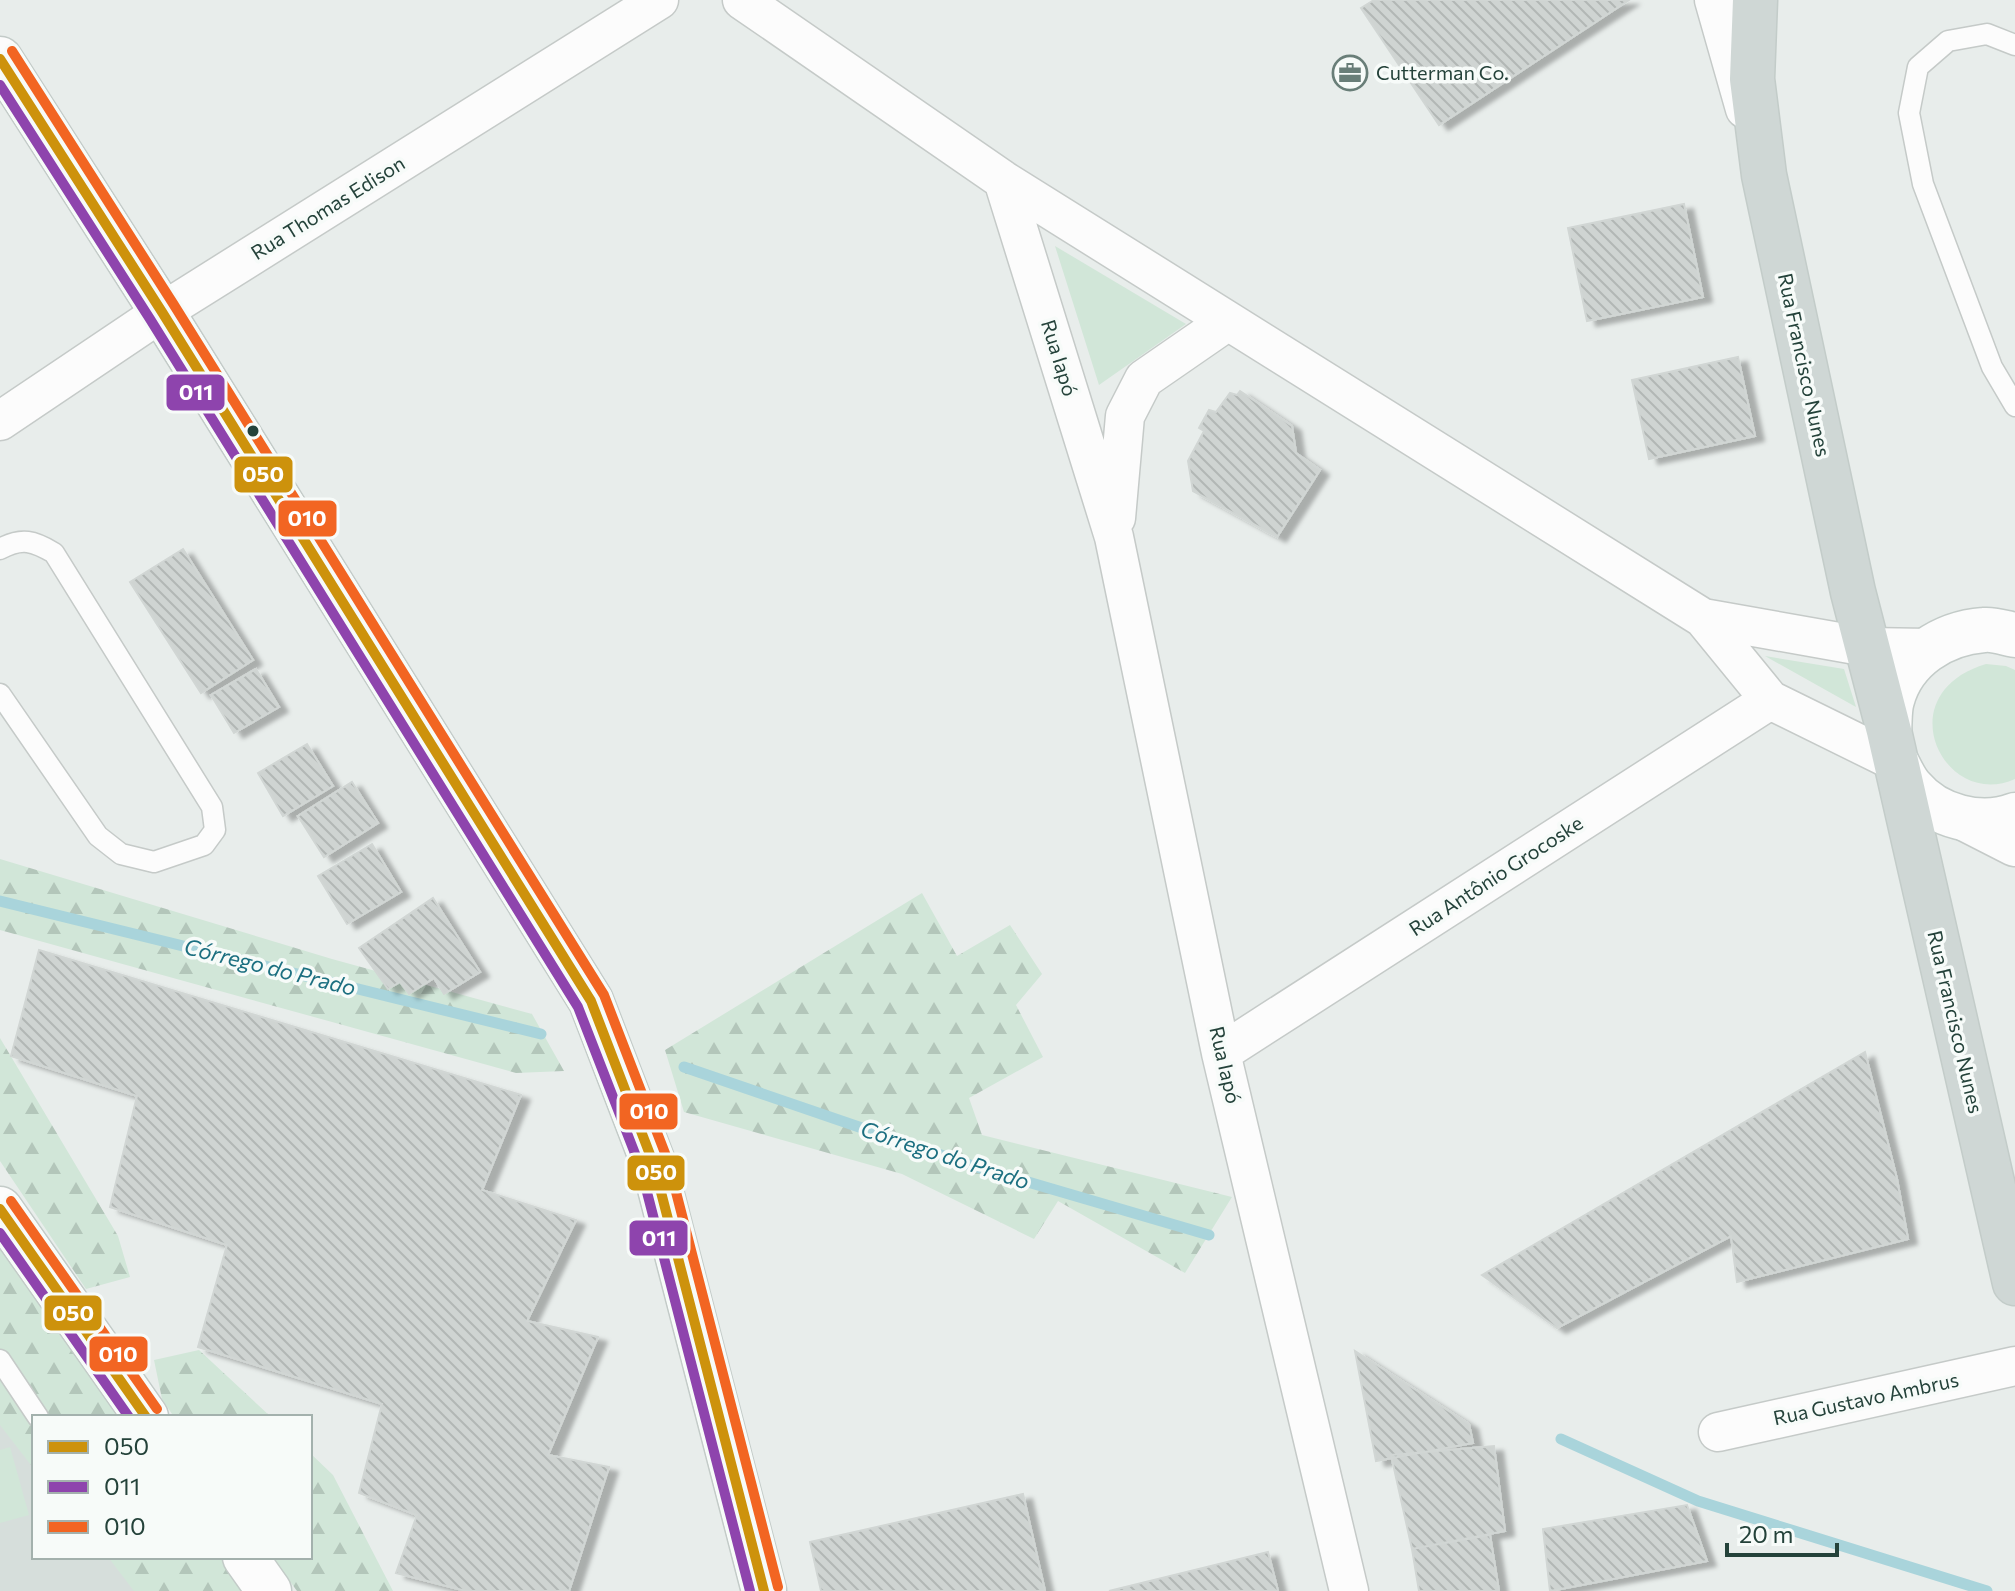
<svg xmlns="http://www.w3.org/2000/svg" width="2015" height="1591" font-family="Commissioner,sans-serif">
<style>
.built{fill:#d6dedb}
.green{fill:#d1e6d8}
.forest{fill:url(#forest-firs)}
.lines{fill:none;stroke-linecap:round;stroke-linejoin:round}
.stream{stroke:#a9d4db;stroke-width:11}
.building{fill:url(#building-back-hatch);stroke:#d1d6d4;stroke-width:2;filter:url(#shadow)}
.service-casing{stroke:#c5cac8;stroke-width:23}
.minor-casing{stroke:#c5cac8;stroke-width:41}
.tertiary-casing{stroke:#c5cac8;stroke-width:47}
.secondary-casing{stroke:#c3cbc8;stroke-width:47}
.primary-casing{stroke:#c3ccc9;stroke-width:47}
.service{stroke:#fcfcfc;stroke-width:20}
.minor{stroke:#fcfcfc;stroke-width:38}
.tertiary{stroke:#fcfcfc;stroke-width:44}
.secondary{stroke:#fcfcfc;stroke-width:44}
.primary{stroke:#cfd7d5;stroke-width:44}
.bus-1-casing{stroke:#f7fbf9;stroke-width:16}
.bus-2-casing{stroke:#f7fbf9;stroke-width:16}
.bus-3-casing{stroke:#f7fbf9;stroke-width:16}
.bus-1{stroke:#cd920c;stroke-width:10}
.bus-2{stroke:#8e44ad;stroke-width:10}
.bus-3{stroke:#f26522;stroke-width:10}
.bus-dot{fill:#24423a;stroke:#f7fbf9;stroke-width:3}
.labels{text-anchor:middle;stroke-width:7;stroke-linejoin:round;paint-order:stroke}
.poi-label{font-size:20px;fill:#24423a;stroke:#f7fbf9;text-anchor:start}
.street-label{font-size:20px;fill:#24423a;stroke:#f7fbf9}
.water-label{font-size:22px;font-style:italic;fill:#1c6f80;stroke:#f7fbf9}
.line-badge{stroke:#f7fbf9;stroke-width:3}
.badge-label{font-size:22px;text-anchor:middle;font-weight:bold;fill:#fff}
</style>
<defs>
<pattern id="forest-firs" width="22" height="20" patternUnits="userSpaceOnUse" patternTransform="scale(2)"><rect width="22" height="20" fill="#d1e6d8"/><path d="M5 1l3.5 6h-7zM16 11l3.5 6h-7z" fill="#b3c6ba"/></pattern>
<pattern id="building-back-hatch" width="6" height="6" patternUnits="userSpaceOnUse" patternTransform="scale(2)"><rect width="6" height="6" fill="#cfd4d2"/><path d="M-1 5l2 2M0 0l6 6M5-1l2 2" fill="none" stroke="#b2b7b5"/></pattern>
<filter id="shadow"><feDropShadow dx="9" dy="5" stdDeviation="2" flood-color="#0004"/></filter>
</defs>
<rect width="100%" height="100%" fill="#e8edeb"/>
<!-- built -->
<path class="built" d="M 0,1279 L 34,1417 L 34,1557 L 185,1557 L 207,1591 L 0,1591 Z"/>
<!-- green -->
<path class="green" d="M 1055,246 L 1186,324 L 1099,385 Z
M 1765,656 L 1844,669 L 1856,707 Z
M 1986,664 L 2006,666 L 2015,670 L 2015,779 C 1944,811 1886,694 1986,664 Z
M 10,1447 L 29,1515 L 0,1523 L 0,1450 Z"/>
<!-- forest -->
<path class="forest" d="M 0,859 L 332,959 L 532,1014 L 564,1071 L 516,1073 L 0,930 Z
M 922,893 L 957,956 L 1010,925 L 1042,974 L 1016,1005 L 1043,1057 L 969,1098 L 982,1135 L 1232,1197 L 1185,1273 L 1058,1201 L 1034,1239 L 902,1174 L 684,1112 L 665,1050 Z
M 0,1038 L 118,1236 L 130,1277 L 86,1289 L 0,1161 Z
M 0,1243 L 125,1417 L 34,1417 L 34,1469 L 0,1425 Z
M 199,1350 L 271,1417 L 174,1417 L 162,1399 L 154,1360 Z
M 310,1453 L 333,1475 L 393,1591 L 297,1591 L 272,1557 L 310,1557 Z
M 108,1557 L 221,1557 L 245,1591 L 134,1591 Z"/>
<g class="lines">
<!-- stream -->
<path class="stream" d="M 0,901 L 541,1034
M 684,1067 L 970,1165 L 1209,1235
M 1561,1439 L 1698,1501 L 1987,1591"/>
</g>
<!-- building -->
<path class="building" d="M 1374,0 L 1629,0 L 1439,125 L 1361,8 Z
M 1684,204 L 1703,297 L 1587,321 L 1568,228 Z
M 1738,357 L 1755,436 L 1649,459 L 1632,380 Z
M 1240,391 L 1292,426 L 1296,453 L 1320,470 L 1277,537 L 1193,491 L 1188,461 L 1204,431 L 1199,428 L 1209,410 L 1216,412 L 1230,393 L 1237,395 Z
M 183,549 L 253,660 L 201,693 L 130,582 Z
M 256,669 L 279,707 L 234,733 L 211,695 Z
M 307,744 L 333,786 L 283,816 L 258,773 Z
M 352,782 L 378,823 L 324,857 L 298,816 Z
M 372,844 L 401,892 L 347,924 L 318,876 Z
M 433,898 L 480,972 L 444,994 L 434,978 L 409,994 L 400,982 L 388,989 L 359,948 Z
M 39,950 L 521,1095 L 482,1190 L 576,1220 L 527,1321 L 598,1337 L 548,1455 L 609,1467 L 569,1591 L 466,1591 L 396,1573 L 417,1515 L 359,1493 L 382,1404 L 198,1347 L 227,1245 L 110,1207 L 137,1096 L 11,1056 Z
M 1865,1052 L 1897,1179 L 1908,1239 L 1737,1282 L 1731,1236 L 1557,1328 L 1482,1275 Z
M 1355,1351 L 1469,1424 L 1473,1443 L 1376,1461 Z
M 1494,1446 L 1505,1531 L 1412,1549 L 1391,1455 Z
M 1023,1494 L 1045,1591 L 821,1591 L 810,1542 Z
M 1687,1505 L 1707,1561 L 1550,1591 L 1543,1529 Z
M 1490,1535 L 1499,1591 L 1419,1591 L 1412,1549 Z
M 1268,1552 L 1278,1591 L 1109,1591 Z"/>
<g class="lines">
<!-- service casing -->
<g class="service-casing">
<path id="service" d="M 2015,45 L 1987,34 L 1948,41 L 1918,67 L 1909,113 L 1923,184 L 1992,367 L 2015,406
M 0,549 C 22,537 34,541 54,553 L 212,807 L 215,830 L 204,845 L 154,862 L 121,854 L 98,836 L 0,694
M 0,1360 L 38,1417"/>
</g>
<!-- minor casing -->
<g class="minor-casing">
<path id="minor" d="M 742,0 L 1003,180 L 1703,618 L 1770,700 L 1896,762
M 1714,0 L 1745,109
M 1003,180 L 1114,537 L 1221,1053 L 1349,1591
M 0,421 L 162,312 L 659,0
M 1116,518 L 1125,416 L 1144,379 L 1228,321
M 1703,618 L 1867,647 L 1929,648
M 1221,1053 L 1770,700
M 1718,1432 L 2015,1366"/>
</g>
<!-- tertiary casing -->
<g class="tertiary-casing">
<path id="tertiary" d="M 1968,820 L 2015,844"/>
</g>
<!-- secondary casing -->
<g class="secondary-casing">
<path id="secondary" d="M 0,59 L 162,312 L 591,1001 L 654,1165 L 764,1591
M 1889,731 C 1890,721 1889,710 1892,700 C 1903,658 1943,633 1984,630 C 1994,629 2005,633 2015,635
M 1896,762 C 1901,770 1905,781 1912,788 C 1936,817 1981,828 2015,815
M 0,1209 L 146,1417
M 245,1557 L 269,1591"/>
</g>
<!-- primary casing -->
<g class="primary-casing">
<path id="primary" d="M 1755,0 L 1752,79 L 1764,175 L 1853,592 L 1889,731 L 2015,1283"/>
</g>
<!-- service -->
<use href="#service" class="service"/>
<!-- minor -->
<use href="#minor" class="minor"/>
<!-- tertiary -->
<use href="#tertiary" class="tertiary"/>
<!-- secondary -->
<use href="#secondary" class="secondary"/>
<!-- primary -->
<use href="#primary" class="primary"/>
<!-- bus-1 casing -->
<g class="bus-1-casing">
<path id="bus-1" d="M 0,59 L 162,312 L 591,1001 L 654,1165 L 764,1591
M 0,1209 L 146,1417"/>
</g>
<!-- bus-2 casing -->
<g class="bus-2-casing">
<path id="bus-2" d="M 0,85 L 150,319 L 578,1007 L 641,1169 L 750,1591
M 0,1233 L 129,1417"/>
</g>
<!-- bus-3 casing -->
<g class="bus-3-casing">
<path id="bus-3" d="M 12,51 L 174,305 L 604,995 L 668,1161 L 778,1587
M 11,1201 L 157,1409"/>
</g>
<!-- bus-1 -->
<use href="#bus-1" class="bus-1"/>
<!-- bus-2 -->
<use href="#bus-2" class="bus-2"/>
<!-- bus-3 -->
<use href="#bus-3" class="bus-3"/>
</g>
<!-- icons -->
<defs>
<g id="office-ring" transform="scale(1.8)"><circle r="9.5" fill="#f7fbf9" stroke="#697e78" stroke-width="1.5"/><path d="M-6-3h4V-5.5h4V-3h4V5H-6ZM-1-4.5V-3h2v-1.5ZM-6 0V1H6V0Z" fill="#697e78"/></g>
</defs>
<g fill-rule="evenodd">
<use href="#office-ring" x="1350" y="73"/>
</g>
<!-- markers -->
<circle class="bus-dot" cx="253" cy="431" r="7"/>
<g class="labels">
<!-- poi labels -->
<g class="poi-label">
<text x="1376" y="80">Cutterman Co.</text>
</g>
<!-- street labels -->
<g class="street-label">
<text transform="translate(328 208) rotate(-32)" y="7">Rua Thomas Edison</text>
<text transform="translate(1059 358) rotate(73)" y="7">Rua Iapó</text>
<text transform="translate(1804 365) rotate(78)" y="7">Rua Francisco Nunes</text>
<text transform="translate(1496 876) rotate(-33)" y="7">Rua Antônio Grocoske</text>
<text transform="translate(1955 1022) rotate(77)" y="7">Rua Francisco Nunes</text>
<text transform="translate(1225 1065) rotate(77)" y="7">Rua Iapó</text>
<text transform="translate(1866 1399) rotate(-12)" y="7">Rua Gustavo Ambrus</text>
</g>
<!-- water labels -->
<g class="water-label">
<text transform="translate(270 967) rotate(14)" y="8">Córrego do Prado</text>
<text transform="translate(945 1155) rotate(18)" y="8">Córrego do Prado</text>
</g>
</g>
<g class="line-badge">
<rect x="165" y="373" width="61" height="39" rx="8" fill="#8e44ad"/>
<rect x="233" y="455" width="61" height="39" rx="8" fill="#cd920c"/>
<rect x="277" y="499" width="61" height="39" rx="8" fill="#f26522"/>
<rect x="618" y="1092" width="61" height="39" rx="8" fill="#f26522"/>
<rect x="626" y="1154" width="60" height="38" rx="8" fill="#cd920c"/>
<rect x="628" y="1219" width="61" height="38" rx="8" fill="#8e44ad"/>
<rect x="43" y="1294" width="60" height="38" rx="8" fill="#cd920c"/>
<rect x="88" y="1335" width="61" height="38" rx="8" fill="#f26522"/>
</g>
<g class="badge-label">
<text x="196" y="400">011</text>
<text x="263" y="482">050</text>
<text x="307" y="526">010</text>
<text x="649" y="1119">010</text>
<text x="656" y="1180">050</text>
<text x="659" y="1246">011</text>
<text x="73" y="1321">050</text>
<text x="118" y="1362">010</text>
</g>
<!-- legend -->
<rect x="32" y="1415" width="280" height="144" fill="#f7fbf9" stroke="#a3b1ad" stroke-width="2"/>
<rect x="48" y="1441" width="40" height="12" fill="#cd920c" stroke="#a3b1ad" stroke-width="2"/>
<text x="104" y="1455" font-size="24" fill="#24423a">050</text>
<rect x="48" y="1481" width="40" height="12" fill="#8e44ad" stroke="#a3b1ad" stroke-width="2"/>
<text x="104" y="1495" font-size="24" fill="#24423a">011</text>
<rect x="48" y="1521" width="40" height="12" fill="#f26522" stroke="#a3b1ad" stroke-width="2"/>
<text x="104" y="1535" font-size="24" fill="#24423a">010</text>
<!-- scale -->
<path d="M1727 1543v12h110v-12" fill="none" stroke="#24423a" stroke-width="4"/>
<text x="1739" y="1543" font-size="24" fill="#24423a" stroke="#f7fbf9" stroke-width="6" paint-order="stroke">20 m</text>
</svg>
